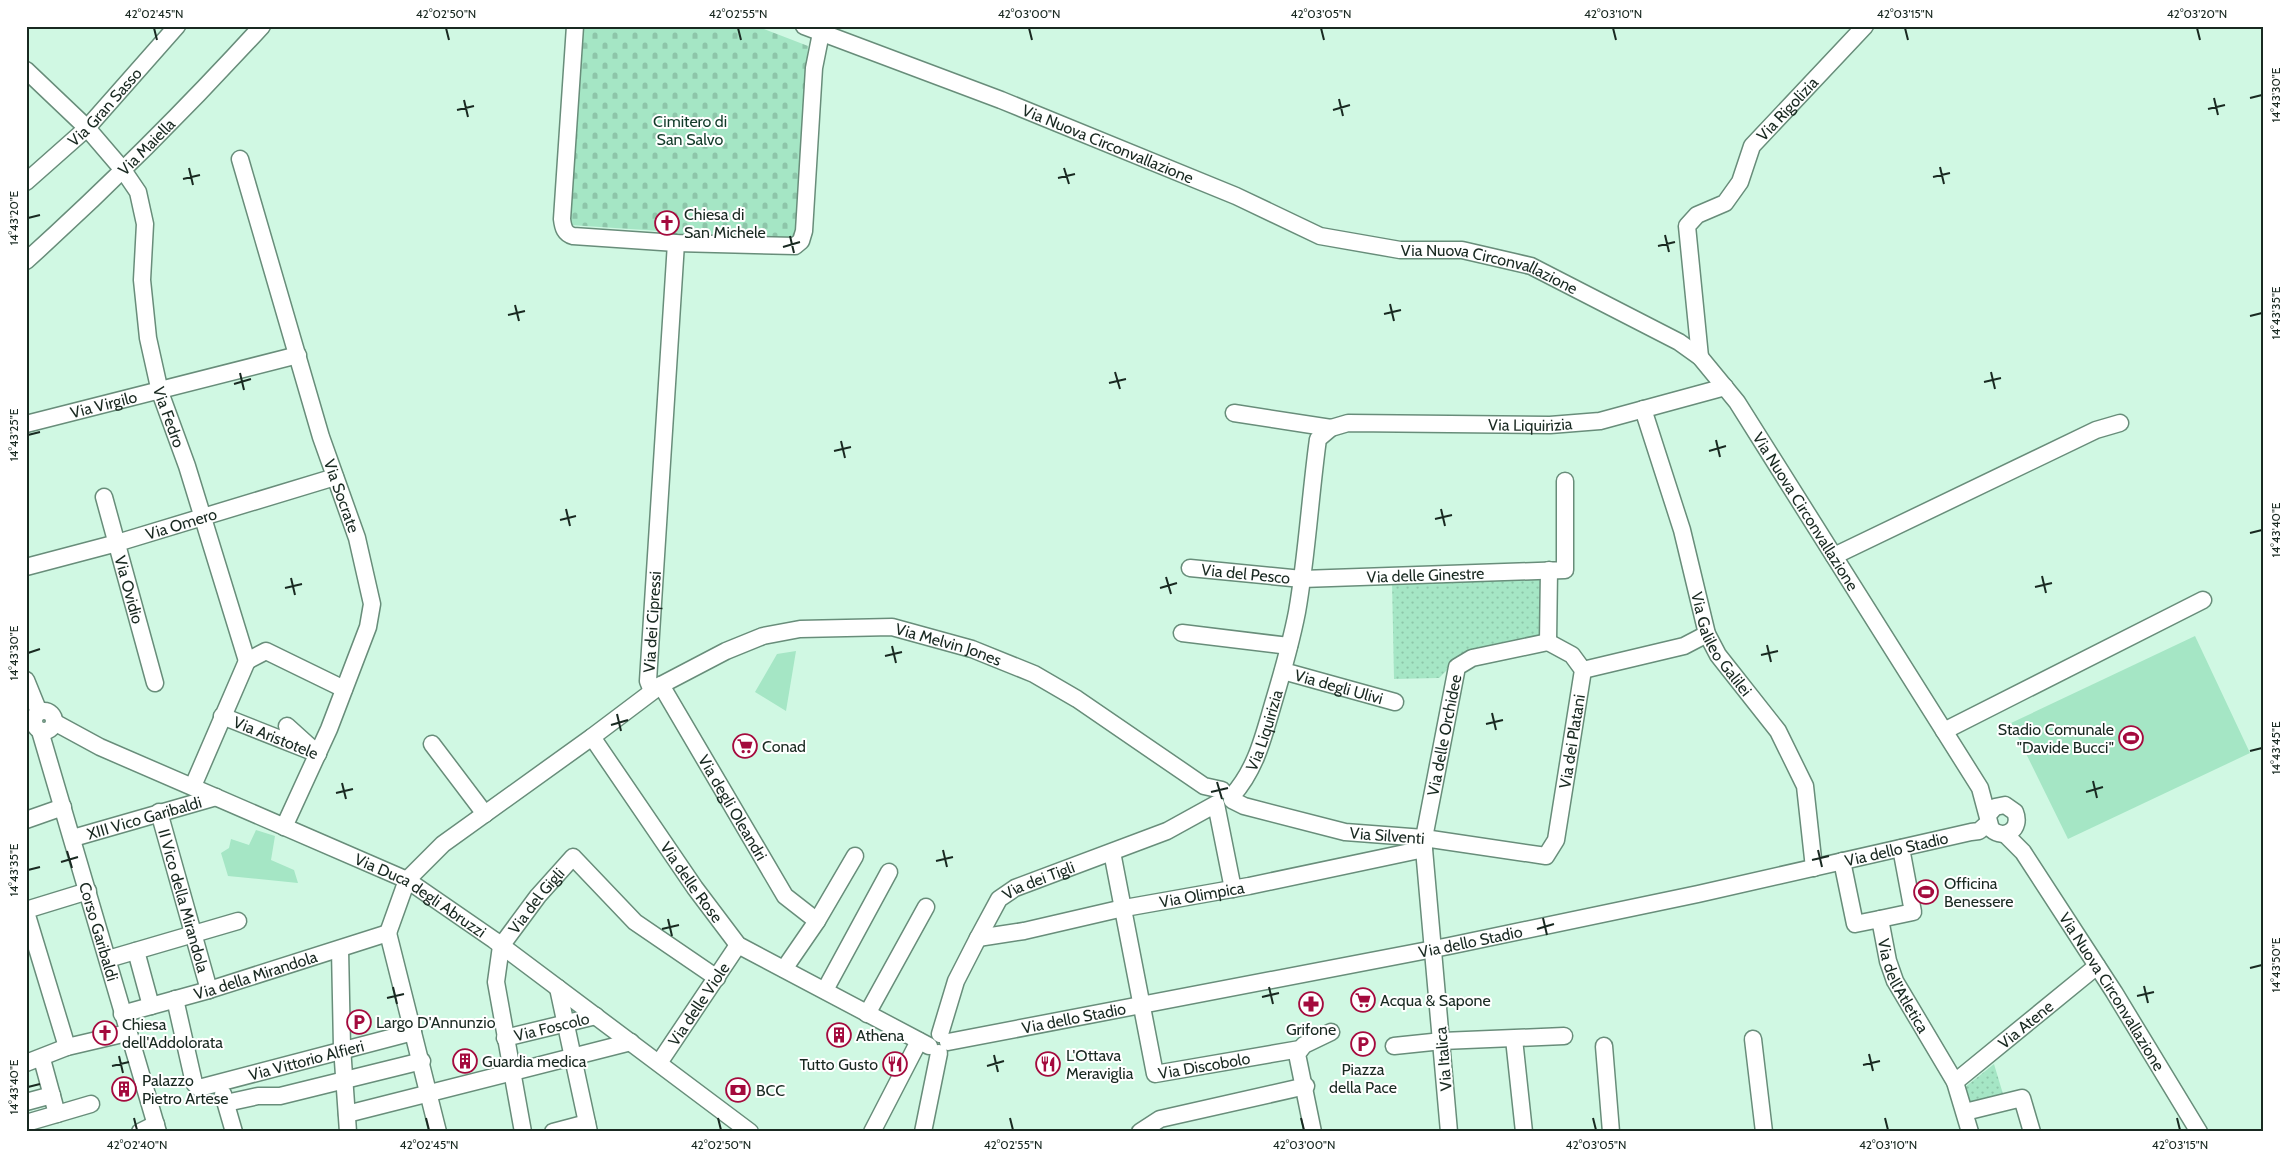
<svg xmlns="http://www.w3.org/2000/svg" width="2290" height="1158" font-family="Cabin,sans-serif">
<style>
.grass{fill:#a5e6c5}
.cemetery{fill:url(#cemetery-stones)}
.park{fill:url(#park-dots)}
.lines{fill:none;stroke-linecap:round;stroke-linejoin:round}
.minor-casing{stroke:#688d7a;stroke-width:19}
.minor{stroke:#fff;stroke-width:16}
.ticks{fill:none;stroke:#192921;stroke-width:2}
.labels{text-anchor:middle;stroke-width:4;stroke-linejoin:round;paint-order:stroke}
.street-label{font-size:16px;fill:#192921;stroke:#fff}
.park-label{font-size:16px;fill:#113b29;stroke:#fff}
.poi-label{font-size:16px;fill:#192921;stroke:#fff;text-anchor:start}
.neatline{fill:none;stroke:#192921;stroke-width:2}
.ticks-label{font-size:12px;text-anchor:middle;fill:#192921}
</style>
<defs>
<pattern id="cemetery-stones" width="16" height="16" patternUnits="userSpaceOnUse" patternTransform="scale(1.25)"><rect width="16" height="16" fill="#a5e6c5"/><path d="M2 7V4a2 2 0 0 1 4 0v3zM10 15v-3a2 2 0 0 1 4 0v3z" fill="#8dc5a9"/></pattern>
<pattern id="park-dots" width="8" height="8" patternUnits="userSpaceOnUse" patternTransform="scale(1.25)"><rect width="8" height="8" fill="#a5e6c5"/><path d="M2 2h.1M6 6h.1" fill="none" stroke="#8dc5a9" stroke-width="1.8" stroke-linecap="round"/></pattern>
</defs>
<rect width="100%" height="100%" fill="#d0f8e3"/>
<!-- grass -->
<path class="grass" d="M 2195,636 L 2250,753 L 2068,839 L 2011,723 Z
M 796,651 L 786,711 L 755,692 L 777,654 Z
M 256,830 L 275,836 L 271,860 L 294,870 L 298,883 L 228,876 L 221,853 L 229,848 L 231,839 L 249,845 Z"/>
<!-- cemetery -->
<path class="cemetery" d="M 582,26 L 756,26 L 808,46 L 796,239 L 706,234 L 705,237 L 660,240 L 660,231 L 570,225 Z"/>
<!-- park -->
<path class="park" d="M 1543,577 L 1544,639 L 1463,654 L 1439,678 L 1394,679 L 1392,580 Z
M 1994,1064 L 2003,1094 L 1968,1102 L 1964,1088 Z"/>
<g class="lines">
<!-- minor casing -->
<g class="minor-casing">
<g id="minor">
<path d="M 575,26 L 562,219 C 563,228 565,234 573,236 L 676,243 L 795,246 L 801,241 L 804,231 L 814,68 L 821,33"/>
<path id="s1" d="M 804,26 L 1001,100 L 1236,196 L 1320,236 L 1400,250 L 1462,250 L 1531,266 L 1679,342 L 1700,357 L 1737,402 L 1980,788 L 1991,829 C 2005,841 2022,829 2015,812 L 2005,805 L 1995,807 L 1988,815"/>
<path id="s2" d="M 26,70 L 87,128 L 123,170 L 138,192 L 145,224 L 142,280 L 148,338 L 160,392 L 187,466 L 247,661"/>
<path id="s3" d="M 240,159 L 321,437 L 357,538 L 372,604 L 368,627 L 329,729 L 284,827"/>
<path id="s4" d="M 26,182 L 87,128 L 177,26"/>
<path id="s5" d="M 26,261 C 109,186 187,108 262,26"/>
<path id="s6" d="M 1700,357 L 1687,226 L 1697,215 L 1725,203 L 1740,182 L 1752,146 L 1865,26"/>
<path id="s7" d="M 1643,409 L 1682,530 L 1707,634 L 1718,655 L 1778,731 L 1805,786 L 1814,868"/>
<path d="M 1234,413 L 1331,428"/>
<path id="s8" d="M 26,424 L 298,355"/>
<path id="s9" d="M 104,497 L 155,683"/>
<path d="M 1834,556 L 2096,430 L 2120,423"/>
<path id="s10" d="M 26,567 L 117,543 L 335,477"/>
<path id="s11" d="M 1190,568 L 1302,579 L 1565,570 L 1565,481"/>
<path d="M 1182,633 L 1289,646"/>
<path d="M 1548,642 L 1549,570"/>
<path d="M 247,661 L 266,651 L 344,689"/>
<path d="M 1583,670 L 1684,646 L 1707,634"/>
<path id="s12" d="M 1283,671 L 1395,702"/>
<path d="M 26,680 L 39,712"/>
<path id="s13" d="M 661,685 L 785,896 L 817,921 L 784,969"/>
<path id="s14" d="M 652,691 L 648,681 L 676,243"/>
<circle cx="44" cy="721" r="10"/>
<path id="s15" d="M 222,716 L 318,754 L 287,726"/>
<path id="s16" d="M 54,722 L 100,747 L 407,880 L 494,940 L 750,1132"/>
<path id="s17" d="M 40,731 L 158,1132"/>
<path d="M 1944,731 L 2203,600"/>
<path id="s18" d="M 592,737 L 695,888 L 738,945 L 929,1046"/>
<path d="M 432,744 L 485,814"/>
<path d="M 193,786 L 247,661"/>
<path id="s19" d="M 1232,796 C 1256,769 1263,738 1273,704 C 1282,674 1291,643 1297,612 C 1307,555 1310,497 1318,439 L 1331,428 L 1348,423 L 1550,425 L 1600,421 L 1725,387"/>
<path id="s20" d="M 1232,800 L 1244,806 L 1345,832 L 1424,838 L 1546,856 L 1556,840 L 1583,670 L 1572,655 L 1548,642"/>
<path id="s21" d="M 159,812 L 209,990"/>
<path d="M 26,820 L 63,807"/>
<path id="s22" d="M 2005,834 L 2023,852 L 2114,992 L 2199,1132"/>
<path id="s23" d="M 73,838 L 216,797"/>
<path id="s24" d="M 1112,852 L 1155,1074 L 1300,1049"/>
<path id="s25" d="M 1842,861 L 1855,924 L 1880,919 L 1888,961 L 1895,981 L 1955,1082 L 1970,1132"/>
<path d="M 26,910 L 88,891"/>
<path d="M 26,912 L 67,1047"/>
<path d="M 1880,919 L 1913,912 L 1901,848"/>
<path d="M 817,921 L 855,856"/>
<path id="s26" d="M 388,933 L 407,880 L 443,844 L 592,737 L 661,685 L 726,651 L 763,636 L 800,629 L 892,627 L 972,649 L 1034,674 L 1077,699 L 1204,786 L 1222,790"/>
<path d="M 388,933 L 438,1132"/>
<path id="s27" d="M 978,938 L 1024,931 L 1119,909 L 1249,886 L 1424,849"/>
<path d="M 340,949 L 342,1047 L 348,1132"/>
<path d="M 136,951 L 151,1006"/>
<path d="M 108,959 L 238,921"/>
<path d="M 558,988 L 589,1132"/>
<path d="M 825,990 L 889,872"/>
<path id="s28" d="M 175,999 L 194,1083 L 199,1088 L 413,1032"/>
<path id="s29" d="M 122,1014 L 209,990 L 388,933"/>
<path d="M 867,1014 L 926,907"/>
<path id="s30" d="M 940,1034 L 956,981 L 978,938 L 999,899 L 1015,888 L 1167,831 L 1216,804 L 1233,889"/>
<path id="s31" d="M 505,1038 L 596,1016"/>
<path d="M 1514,1039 L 1524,1132"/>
<path d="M 1753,1039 L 1764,1132"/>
<path id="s32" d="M 948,1042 L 1449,946 L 1698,894 L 1971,832 L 1979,831 L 1988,823"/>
<path d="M 1394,1046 L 1442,1041 L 1564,1036"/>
<path d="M 1604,1046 L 1611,1132"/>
<path d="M 26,1063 L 67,1047 L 127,1033"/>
<path id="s33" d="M 659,1063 L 738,945"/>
<path id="s34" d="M 1955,1082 L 2097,966"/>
<path d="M 223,1094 L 234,1132"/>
<path d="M 26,1102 L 52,1095"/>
<path d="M 226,1103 L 258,1096 L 280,1096 L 422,1061"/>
<path d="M 1965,1112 L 2022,1098 L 2032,1132"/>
<path d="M 57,1114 L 91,1104"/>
<path d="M 347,1114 L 631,1042"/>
<path d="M 26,1123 L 57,1114 L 42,1059"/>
<path d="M 140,1132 L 156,1124"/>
<path id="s35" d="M 523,1132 L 496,982 L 501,946 L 538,896 L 573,857 L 635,922 L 717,978"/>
<path d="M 553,1132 L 587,1123"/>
<path d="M 872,1132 L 919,1041"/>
<path d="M 923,1132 L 939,1053"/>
<path d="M 1140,1132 L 1160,1119 L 1306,1086"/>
<path d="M 1313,1132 L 1297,1054 L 1304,1045 L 1331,1032"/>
<path id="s36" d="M 1449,1132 L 1424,849 L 1424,838 L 1457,667 L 1472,658 L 1548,642"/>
</g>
</g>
<!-- minor -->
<use href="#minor" class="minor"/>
</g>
<!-- ticks -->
<path class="ticks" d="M 154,28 L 157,40M 446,28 L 449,40M 738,28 L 741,40M 1029,28 L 1032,40M 1321,28 L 1324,40M 1613,28 L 1616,40M 1905,28 L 1908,40M 2197,28 L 2200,40M 2214,98 L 2218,115M 2250,98 L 2262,95M 1339,99 L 1343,116M 464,100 L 468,117M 2208,109 L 2225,105M 457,110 L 474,106M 1333,110 L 1350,105M 1940,167 L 1944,184M 189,168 L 193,185M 1064,168 L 1069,184M 1933,177 L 1950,173M 1058,178 L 1075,174M 183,179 L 200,175M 28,218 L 40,215M 1665,235 L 1669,252M 790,236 L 794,253M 1658,246 L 1675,242M 783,247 L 800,242M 1390,304 L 1394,321M 515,305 L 519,321M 1384,314 L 1401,310M 508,315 L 525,311M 2250,316 L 2262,313M 1115,372 L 1120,389M 1991,372 L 1995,389M 240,373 L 244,390M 1984,382 L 2001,378M 1109,383 L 1126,379M 234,384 L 251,379M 28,435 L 40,432M 1716,440 L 1720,457M 841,441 L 845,458M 834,451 L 851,447M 1709,451 L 1726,446M 566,509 L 570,526M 1441,509 L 1445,526M 1435,519 L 1452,515M 560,520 L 576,516M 2250,533 L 2262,530M 2042,576 L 2046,593M 1166,577 L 1171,594M 291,578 L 295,595M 2035,587 L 2052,583M 285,588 L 302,584M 1160,588 L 1177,583M 1767,645 L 1771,662M 892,646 L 896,663M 28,653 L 40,649M 1761,655 L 1778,651M 885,656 L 902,652M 1492,713 L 1496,730M 617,714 L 621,731M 1486,724 L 1503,720M 611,725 L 628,720M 2250,751 L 2262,748M 2093,781 L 2097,798M 1217,782 L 1222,799M 342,783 L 346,799M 1211,792 L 1228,788M 2086,792 L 2103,787M 336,793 L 353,789M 943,850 L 947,867M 1818,850 L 1822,867M 67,851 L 72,868M 1812,860 L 1829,856M 936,861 L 953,857M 61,862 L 78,857M 28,870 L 40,867M 1543,918 L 1547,935M 668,919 L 672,936M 662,929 L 679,925M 1537,929 L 1554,924M 2250,968 L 2262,965M 2144,986 L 2148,1003M 393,987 L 397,1004M 1269,987 L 1273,1004M 2137,996 L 2154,992M 1262,997 L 1279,993M 387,998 L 404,994M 1869,1054 L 1873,1071M 994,1055 L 998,1072M 119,1056 L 123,1073M 1863,1065 L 1880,1061M 112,1066 L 129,1062M 987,1066 L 1004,1061M 28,1087 L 40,1084M 134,1118 L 137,1130M 426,1118 L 429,1130M 718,1118 L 721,1130M 1010,1118 L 1013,1130M 1301,1118 L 1304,1130M 1593,1118 L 1596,1130M 1885,1118 L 1888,1130M 2177,1118 L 2180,1130"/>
<!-- icons -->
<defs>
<g id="church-ring" transform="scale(1.25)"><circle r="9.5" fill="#fff" stroke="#a40a3d" stroke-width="1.5"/><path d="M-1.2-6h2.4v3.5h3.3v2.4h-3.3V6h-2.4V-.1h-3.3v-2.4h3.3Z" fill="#a40a3d"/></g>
<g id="stadium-ring" transform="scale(1.25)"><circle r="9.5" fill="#fff" stroke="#a40a3d" stroke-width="1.5"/><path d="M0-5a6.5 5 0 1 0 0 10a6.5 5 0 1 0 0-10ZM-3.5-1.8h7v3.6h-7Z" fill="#a40a3d"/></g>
<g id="supermarket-ring" transform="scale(1.25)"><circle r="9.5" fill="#fff" stroke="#a40a3d" stroke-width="1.5"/><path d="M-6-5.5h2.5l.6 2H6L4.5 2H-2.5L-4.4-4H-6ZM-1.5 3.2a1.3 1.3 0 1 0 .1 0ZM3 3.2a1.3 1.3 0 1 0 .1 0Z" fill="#a40a3d"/></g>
<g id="pharmacy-ring" transform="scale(1.25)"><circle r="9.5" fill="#fff" stroke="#a40a3d" stroke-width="1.5"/><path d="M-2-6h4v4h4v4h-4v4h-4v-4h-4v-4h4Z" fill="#a40a3d"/></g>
<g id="parking-ring" transform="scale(1.25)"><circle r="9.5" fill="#fff" stroke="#a40a3d" stroke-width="1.5"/><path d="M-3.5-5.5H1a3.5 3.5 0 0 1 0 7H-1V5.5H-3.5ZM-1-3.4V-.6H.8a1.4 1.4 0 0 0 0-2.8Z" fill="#a40a3d"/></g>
<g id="building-ring" transform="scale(1.25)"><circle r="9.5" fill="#fff" stroke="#a40a3d" stroke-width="1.5"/><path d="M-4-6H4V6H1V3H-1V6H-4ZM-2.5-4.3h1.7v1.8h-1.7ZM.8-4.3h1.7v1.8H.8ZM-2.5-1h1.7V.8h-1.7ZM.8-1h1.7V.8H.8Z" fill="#a40a3d"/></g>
<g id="restaurant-ring" transform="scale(1.25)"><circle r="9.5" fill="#fff" stroke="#a40a3d" stroke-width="1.5"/><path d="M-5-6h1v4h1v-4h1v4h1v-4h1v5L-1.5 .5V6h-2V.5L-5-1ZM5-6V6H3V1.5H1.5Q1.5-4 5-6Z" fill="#a40a3d"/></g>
<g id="bank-ring" transform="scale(1.25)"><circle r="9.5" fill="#fff" stroke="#a40a3d" stroke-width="1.5"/><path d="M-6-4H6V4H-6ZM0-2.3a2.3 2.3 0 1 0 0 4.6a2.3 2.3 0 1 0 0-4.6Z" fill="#a40a3d"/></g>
</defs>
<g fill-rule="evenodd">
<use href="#church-ring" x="667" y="223"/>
<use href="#stadium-ring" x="2131" y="738"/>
<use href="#supermarket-ring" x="745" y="746"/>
<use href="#stadium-ring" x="1926" y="892"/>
<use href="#supermarket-ring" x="1363" y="1000"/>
<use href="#pharmacy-ring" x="1311" y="1004"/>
<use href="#parking-ring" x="359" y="1022"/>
<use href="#church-ring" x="105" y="1033"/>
<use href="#building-ring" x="839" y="1035"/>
<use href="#parking-ring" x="1363" y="1044"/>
<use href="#building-ring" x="465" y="1061"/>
<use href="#restaurant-ring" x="895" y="1064"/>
<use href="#restaurant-ring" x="1048" y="1064"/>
<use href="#building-ring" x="124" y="1089"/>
<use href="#bank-ring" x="738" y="1090"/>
</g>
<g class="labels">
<!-- street labels -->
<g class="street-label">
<text dy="6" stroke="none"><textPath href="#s4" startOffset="109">Via Gran Sasso</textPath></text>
<text dy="6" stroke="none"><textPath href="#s6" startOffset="292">Via Rigolizia</textPath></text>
<text dy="6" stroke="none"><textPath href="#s1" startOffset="326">Via Nuova Circonvallazione</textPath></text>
<text dy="6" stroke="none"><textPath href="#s5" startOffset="166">Via Maiella</textPath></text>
<text dy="6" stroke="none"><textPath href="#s1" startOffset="731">Via Nuova Circonvallazione</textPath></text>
<text dy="6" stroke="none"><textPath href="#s8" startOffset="80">Via Virgilo</textPath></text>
<text dy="6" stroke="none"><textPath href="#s2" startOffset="395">Via Fedro</textPath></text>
<text dy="6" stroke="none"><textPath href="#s19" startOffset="588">Via Liquirizia</textPath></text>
<text dy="6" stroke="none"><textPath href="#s3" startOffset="352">Via Socrate</textPath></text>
<text dy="6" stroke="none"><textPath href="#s1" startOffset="1151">Via Nuova Circonvallazione</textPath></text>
<text dy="6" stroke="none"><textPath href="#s10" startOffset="161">Via Omero</textPath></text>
<text dy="6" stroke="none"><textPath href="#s11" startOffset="56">Via del Pesco</textPath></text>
<text dy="6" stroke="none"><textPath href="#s11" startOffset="236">Via delle Ginestre</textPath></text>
<text dy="6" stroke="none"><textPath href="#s9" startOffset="96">Via Ovidio</textPath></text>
<text dy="6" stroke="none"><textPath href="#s14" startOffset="70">Via dei Cipressi</textPath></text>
<text dy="6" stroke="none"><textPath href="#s7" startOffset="249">Via Galileo Galilei</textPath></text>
<text dy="6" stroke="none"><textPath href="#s26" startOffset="679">Via Melvin Jones</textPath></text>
<text dy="6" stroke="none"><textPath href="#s12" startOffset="58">Via degli Ulivi</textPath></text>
<text dy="6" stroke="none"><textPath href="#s19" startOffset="74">Via Liquirizia</textPath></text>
<text dy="6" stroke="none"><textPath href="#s15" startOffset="58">Via Aristotele</textPath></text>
<text dy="6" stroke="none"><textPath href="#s36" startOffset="400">Via delle Orchidee</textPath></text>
<text dy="6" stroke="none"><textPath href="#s20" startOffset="439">Via dei Platani</textPath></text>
<text dy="6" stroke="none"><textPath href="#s13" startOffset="142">Via degli Oleandri</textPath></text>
<text dy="6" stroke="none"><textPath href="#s23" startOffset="74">XIII Vico Garibaldi</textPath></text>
<text dy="6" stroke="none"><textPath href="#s20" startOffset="160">Via Silventi</textPath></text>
<text dy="6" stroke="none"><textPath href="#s32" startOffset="968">Via dello Stadio</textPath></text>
<text dy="6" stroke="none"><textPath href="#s18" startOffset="176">Via delle Rose</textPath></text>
<text dy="6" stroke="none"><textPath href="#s30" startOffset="192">Via dei Tigli</textPath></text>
<text dy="6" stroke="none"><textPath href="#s27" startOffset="228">Via Olimpica</textPath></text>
<text dy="6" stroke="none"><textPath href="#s16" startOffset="406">Via Duca degli Abruzzi</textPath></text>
<text dy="6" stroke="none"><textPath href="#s21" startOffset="92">II Vico della Mirandola</textPath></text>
<text dy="6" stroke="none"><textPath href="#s35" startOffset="246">Via del Gigli</textPath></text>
<text dy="6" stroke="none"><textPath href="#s17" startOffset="209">Corso Garibaldi</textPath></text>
<text dy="6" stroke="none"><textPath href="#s32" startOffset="532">Via dello Stadio</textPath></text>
<text dy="6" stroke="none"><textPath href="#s29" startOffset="139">Via della Mirandola</textPath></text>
<text dy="6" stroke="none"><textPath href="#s25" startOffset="161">Via dell'Atletica</textPath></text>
<text dy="6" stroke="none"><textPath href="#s22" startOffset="191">Via Nuova Circonvallazione</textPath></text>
<text dy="6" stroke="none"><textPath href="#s33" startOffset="71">Via delle Viole</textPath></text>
<text dy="6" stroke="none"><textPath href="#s32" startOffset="128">Via dello Stadio</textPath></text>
<text dy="6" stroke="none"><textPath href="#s34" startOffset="91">Via Atene</textPath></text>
<text dy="6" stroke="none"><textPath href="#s31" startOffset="48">Via Foscolo</textPath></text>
<text transform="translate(1443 1059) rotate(-95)" y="6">Via Italica</text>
<text dy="6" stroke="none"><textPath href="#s28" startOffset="204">Via Vittorio Alfieri</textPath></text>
<text dy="6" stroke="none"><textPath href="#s24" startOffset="276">Via Discobolo</textPath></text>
</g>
<!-- park labels -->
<g class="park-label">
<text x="690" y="127">Cimitero di<tspan x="690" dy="18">San Salvo</tspan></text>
</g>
<!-- poi labels -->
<g class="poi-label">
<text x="684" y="220">Chiesa di<tspan x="684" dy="18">San Michele</tspan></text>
<text x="2114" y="735" text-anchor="end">Stadio Comunale<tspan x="2114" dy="18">"Davide Bucci"</tspan></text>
<text x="762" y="752">Conad</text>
<text x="1944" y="889">Officina<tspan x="1944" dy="18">Benessere</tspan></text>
<text x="1380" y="1006">Acqua &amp; Sapone</text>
<text x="376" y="1028">Largo D'Annunzio</text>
<text x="122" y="1030">Chiesa<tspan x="122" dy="18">dell'Addolorata</tspan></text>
<text x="1311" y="1035" text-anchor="middle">Grifone</text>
<text x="856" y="1041">Athena</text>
<text x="1066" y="1061">L'Ottava<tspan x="1066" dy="18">Meraviglia</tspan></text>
<text x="482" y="1067">Guardia medica</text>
<text x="878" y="1070" text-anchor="end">Tutto Gusto</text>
<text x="1363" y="1075" text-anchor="middle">Piazza<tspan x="1363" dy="18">della Pace</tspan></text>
<text x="142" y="1086">Palazzo<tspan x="142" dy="18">Pietro Artese</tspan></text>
<text x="756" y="1096">BCC</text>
</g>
</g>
<!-- border -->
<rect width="2290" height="1158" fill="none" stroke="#ffffff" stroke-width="55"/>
<rect x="28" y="28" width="2234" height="1102" class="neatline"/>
<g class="ticks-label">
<text x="154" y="18">42°02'45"N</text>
<text x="446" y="18">42°02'50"N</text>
<text x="738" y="18">42°02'55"N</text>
<text x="1029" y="18">42°03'00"N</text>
<text x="1321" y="18">42°03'05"N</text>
<text x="1613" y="18">42°03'10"N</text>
<text x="1905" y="18">42°03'15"N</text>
<text x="2197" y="18">42°03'20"N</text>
<text transform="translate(2276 95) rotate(-90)" y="4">14°43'30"E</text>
<text transform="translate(14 218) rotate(-90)" y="4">14°43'20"E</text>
<text transform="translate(2276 313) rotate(-90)" y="4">14°43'35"E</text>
<text transform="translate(14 435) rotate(-90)" y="4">14°43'25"E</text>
<text transform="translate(2276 530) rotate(-90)" y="4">14°43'40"E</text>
<text transform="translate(14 653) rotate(-90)" y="4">14°43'30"E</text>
<text transform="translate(2276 748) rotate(-90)" y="4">14°43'45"E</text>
<text transform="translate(14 870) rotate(-90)" y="4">14°43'35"E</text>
<text transform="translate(2276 965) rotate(-90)" y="4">14°43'50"E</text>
<text transform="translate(14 1087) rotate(-90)" y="4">14°43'40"E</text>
<text x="137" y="1149">42°02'40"N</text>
<text x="429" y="1149">42°02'45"N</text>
<text x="721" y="1149">42°02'50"N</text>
<text x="1013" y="1149">42°02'55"N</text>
<text x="1304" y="1149">42°03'00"N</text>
<text x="1596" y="1149">42°03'05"N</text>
<text x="1888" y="1149">42°03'10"N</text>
<text x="2180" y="1149">42°03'15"N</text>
</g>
</svg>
